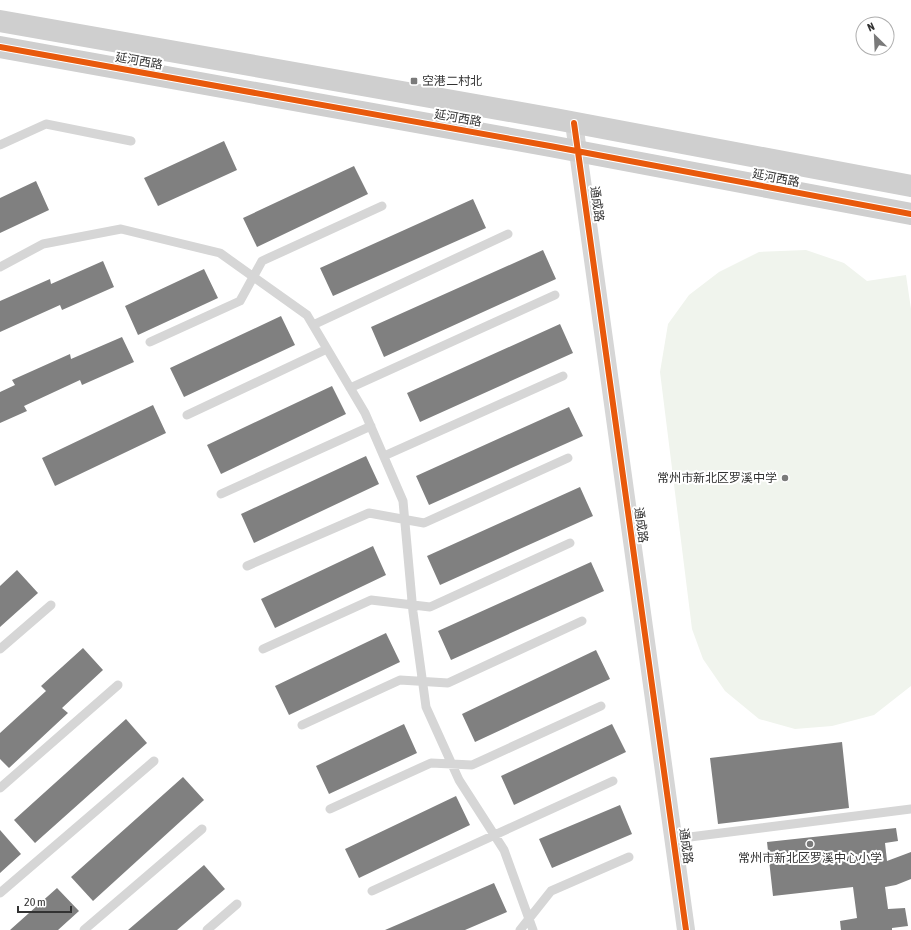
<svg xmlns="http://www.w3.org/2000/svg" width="911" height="930" font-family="'Asap Condensed','Noto Sans SC',sans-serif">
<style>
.green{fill:#f0f4ed}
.building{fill:#808080}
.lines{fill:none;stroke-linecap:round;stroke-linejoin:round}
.lane{stroke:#d6d6d6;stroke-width:9}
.street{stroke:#d6d6d6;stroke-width:18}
.secondary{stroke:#cfcfcf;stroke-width:22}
.cycleway-casing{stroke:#fff;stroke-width:8}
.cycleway{stroke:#e8590c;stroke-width:6}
.poi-dot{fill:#7a7a7a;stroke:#fff;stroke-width:1.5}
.labels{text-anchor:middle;stroke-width:4;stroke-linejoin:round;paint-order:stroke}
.street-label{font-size:12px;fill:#323232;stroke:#fff}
.poi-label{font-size:12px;fill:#323232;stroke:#fff;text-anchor:start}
</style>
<rect width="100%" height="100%" fill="#fff"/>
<!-- green -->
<path class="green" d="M 806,250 L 844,263 L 867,281 L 906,275 L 911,309 L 911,686 L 874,715 L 832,726 L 795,729 L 759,719 L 725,691 L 703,659 L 692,629 L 660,372 L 668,324 L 689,295 L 719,272 L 759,252 Z"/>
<!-- building -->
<path class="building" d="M 224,141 L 237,170 L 158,206 L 144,178 Z
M 354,166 L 368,194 L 257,247 L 243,218 Z
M 36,181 L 49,210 L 0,233 L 0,198 Z
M 473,199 L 486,228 L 333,296 L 320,268 Z
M 543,250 L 556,279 L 384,357 L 371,327 Z
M 103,261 L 114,287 L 62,310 L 60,305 L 0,332 L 0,301 L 50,279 L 51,284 Z
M 204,269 L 218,298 L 138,335 L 125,306 Z
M 281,316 L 295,345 L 184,397 L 170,368 Z
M 560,324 L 573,353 L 420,422 L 407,393 Z
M 122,337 L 134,362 L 82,385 L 80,380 L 24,406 L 27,411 L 0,423 L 0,392 L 15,385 L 12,380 L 70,354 L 71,359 Z
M 332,386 L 346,414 L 221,474 L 207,445 Z
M 153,405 L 166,433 L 55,486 L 42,458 Z
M 569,407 L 583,436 L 429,505 L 416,476 Z
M 366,456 L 379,484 L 254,543 L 241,514 Z
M 580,487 L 593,516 L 440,585 L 427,556 Z
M 373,546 L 386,575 L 275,628 L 261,599 Z
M 591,562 L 604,591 L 451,660 L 438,631 Z
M 17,570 L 38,593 L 0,627 L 0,586 Z
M 386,633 L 400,662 L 289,715 L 275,686 Z
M 83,648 L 103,670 L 62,708 L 68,713 L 9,768 L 0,759 L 0,733 L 46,691 L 41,686 Z
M 596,650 L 610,679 L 475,742 L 462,714 Z
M 126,719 L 147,743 L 35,843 L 14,820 Z
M 404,724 L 417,753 L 329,794 L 316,766 Z
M 612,724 L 626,752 L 514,805 L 501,776 Z
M 842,742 L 849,808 L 718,824 L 710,758 Z
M 183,777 L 204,800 L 93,901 L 71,877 Z
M 456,796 L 470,825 L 359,878 L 345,849 Z
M 620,805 L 632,834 L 552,868 L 539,839 Z
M 896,828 L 898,841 L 885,843 L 887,861 L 911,852 L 911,879 L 896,885 L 885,887 L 888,909 L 905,908 L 908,926 L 892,928 L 892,930 L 841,930 L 840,921 L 857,918 L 853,887 L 773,896 L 767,842 Z
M 0,830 L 21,854 L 0,873 Z
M 204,865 L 225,889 L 177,930 L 128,930 Z
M 494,883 L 507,912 L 465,930 L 385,930 Z
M 57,888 L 79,911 L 58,930 L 10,930 Z"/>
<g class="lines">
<!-- lane -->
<path class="lane" d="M 0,145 L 46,124 L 131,141
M 0,267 L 43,244 L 121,229 L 220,253 L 307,315 L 365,413 L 403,501 L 413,612 L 426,707 L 459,780 L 504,850 L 533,930
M 313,325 L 508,234
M 150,342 L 240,301 L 262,261 L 382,206
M 350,388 L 555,295
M 187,415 L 327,349
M 384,456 L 563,376
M 221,494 L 371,426
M 247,566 L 369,513 L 424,523 L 568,458
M 0,649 L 51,605
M 263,649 L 371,600 L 430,607 L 570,543
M 302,725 L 400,680 L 448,683 L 582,621
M 0,788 L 118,685
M 330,809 L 431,763 L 472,765 L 601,706
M 674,839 L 911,809
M 372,891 L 613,781
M 0,893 L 154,761
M 84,930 L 202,829
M 207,930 L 237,904
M 520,930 L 551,891 L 629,857"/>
<!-- street -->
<path class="street" d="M 574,123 L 686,930"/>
<!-- secondary -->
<path class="secondary" d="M 0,21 L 555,119 L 911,186
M 0,47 L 550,146 L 911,214"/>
<!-- cycleway casing -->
<g class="cycleway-casing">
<path id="cycleway" d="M 0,47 L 550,146 L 911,214
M 574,123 L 686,930"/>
</g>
<!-- cycleway -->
<use href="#cycleway" class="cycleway"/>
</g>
<!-- markers -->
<g class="poi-dot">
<rect x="410" y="77" width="8" height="8" rx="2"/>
<circle cx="785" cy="478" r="4"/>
<circle cx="810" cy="844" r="4"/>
</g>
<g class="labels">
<!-- street labels -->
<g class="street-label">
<text transform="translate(139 61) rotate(10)" y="4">延河西路</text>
<text transform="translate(458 118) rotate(10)" y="4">延河西路</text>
<text transform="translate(776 178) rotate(11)" y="4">延河西路</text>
<text transform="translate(597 204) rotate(82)" y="4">通成路</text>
<text transform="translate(641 525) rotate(82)" y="4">通成路</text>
<text transform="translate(686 846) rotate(82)" y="4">通成路</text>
</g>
<!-- poi labels -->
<g class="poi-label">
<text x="422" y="85">空港二村北</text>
<text x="777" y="482" text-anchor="end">常州市新北区罗溪中学</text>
<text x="810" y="862" text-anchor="middle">常州市新北区罗溪中心小学</text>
</g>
</g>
<!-- north arrow -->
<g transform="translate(875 36) rotate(336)"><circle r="19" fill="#ffffff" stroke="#adadad"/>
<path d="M0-3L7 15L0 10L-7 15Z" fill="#7a7a7a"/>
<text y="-6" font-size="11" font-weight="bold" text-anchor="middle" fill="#323232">N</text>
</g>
<!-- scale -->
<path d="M18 906v6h53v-6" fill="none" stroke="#323232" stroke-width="2"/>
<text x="24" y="906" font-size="12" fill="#323232" stroke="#ffffff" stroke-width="3" paint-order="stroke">20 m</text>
</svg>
